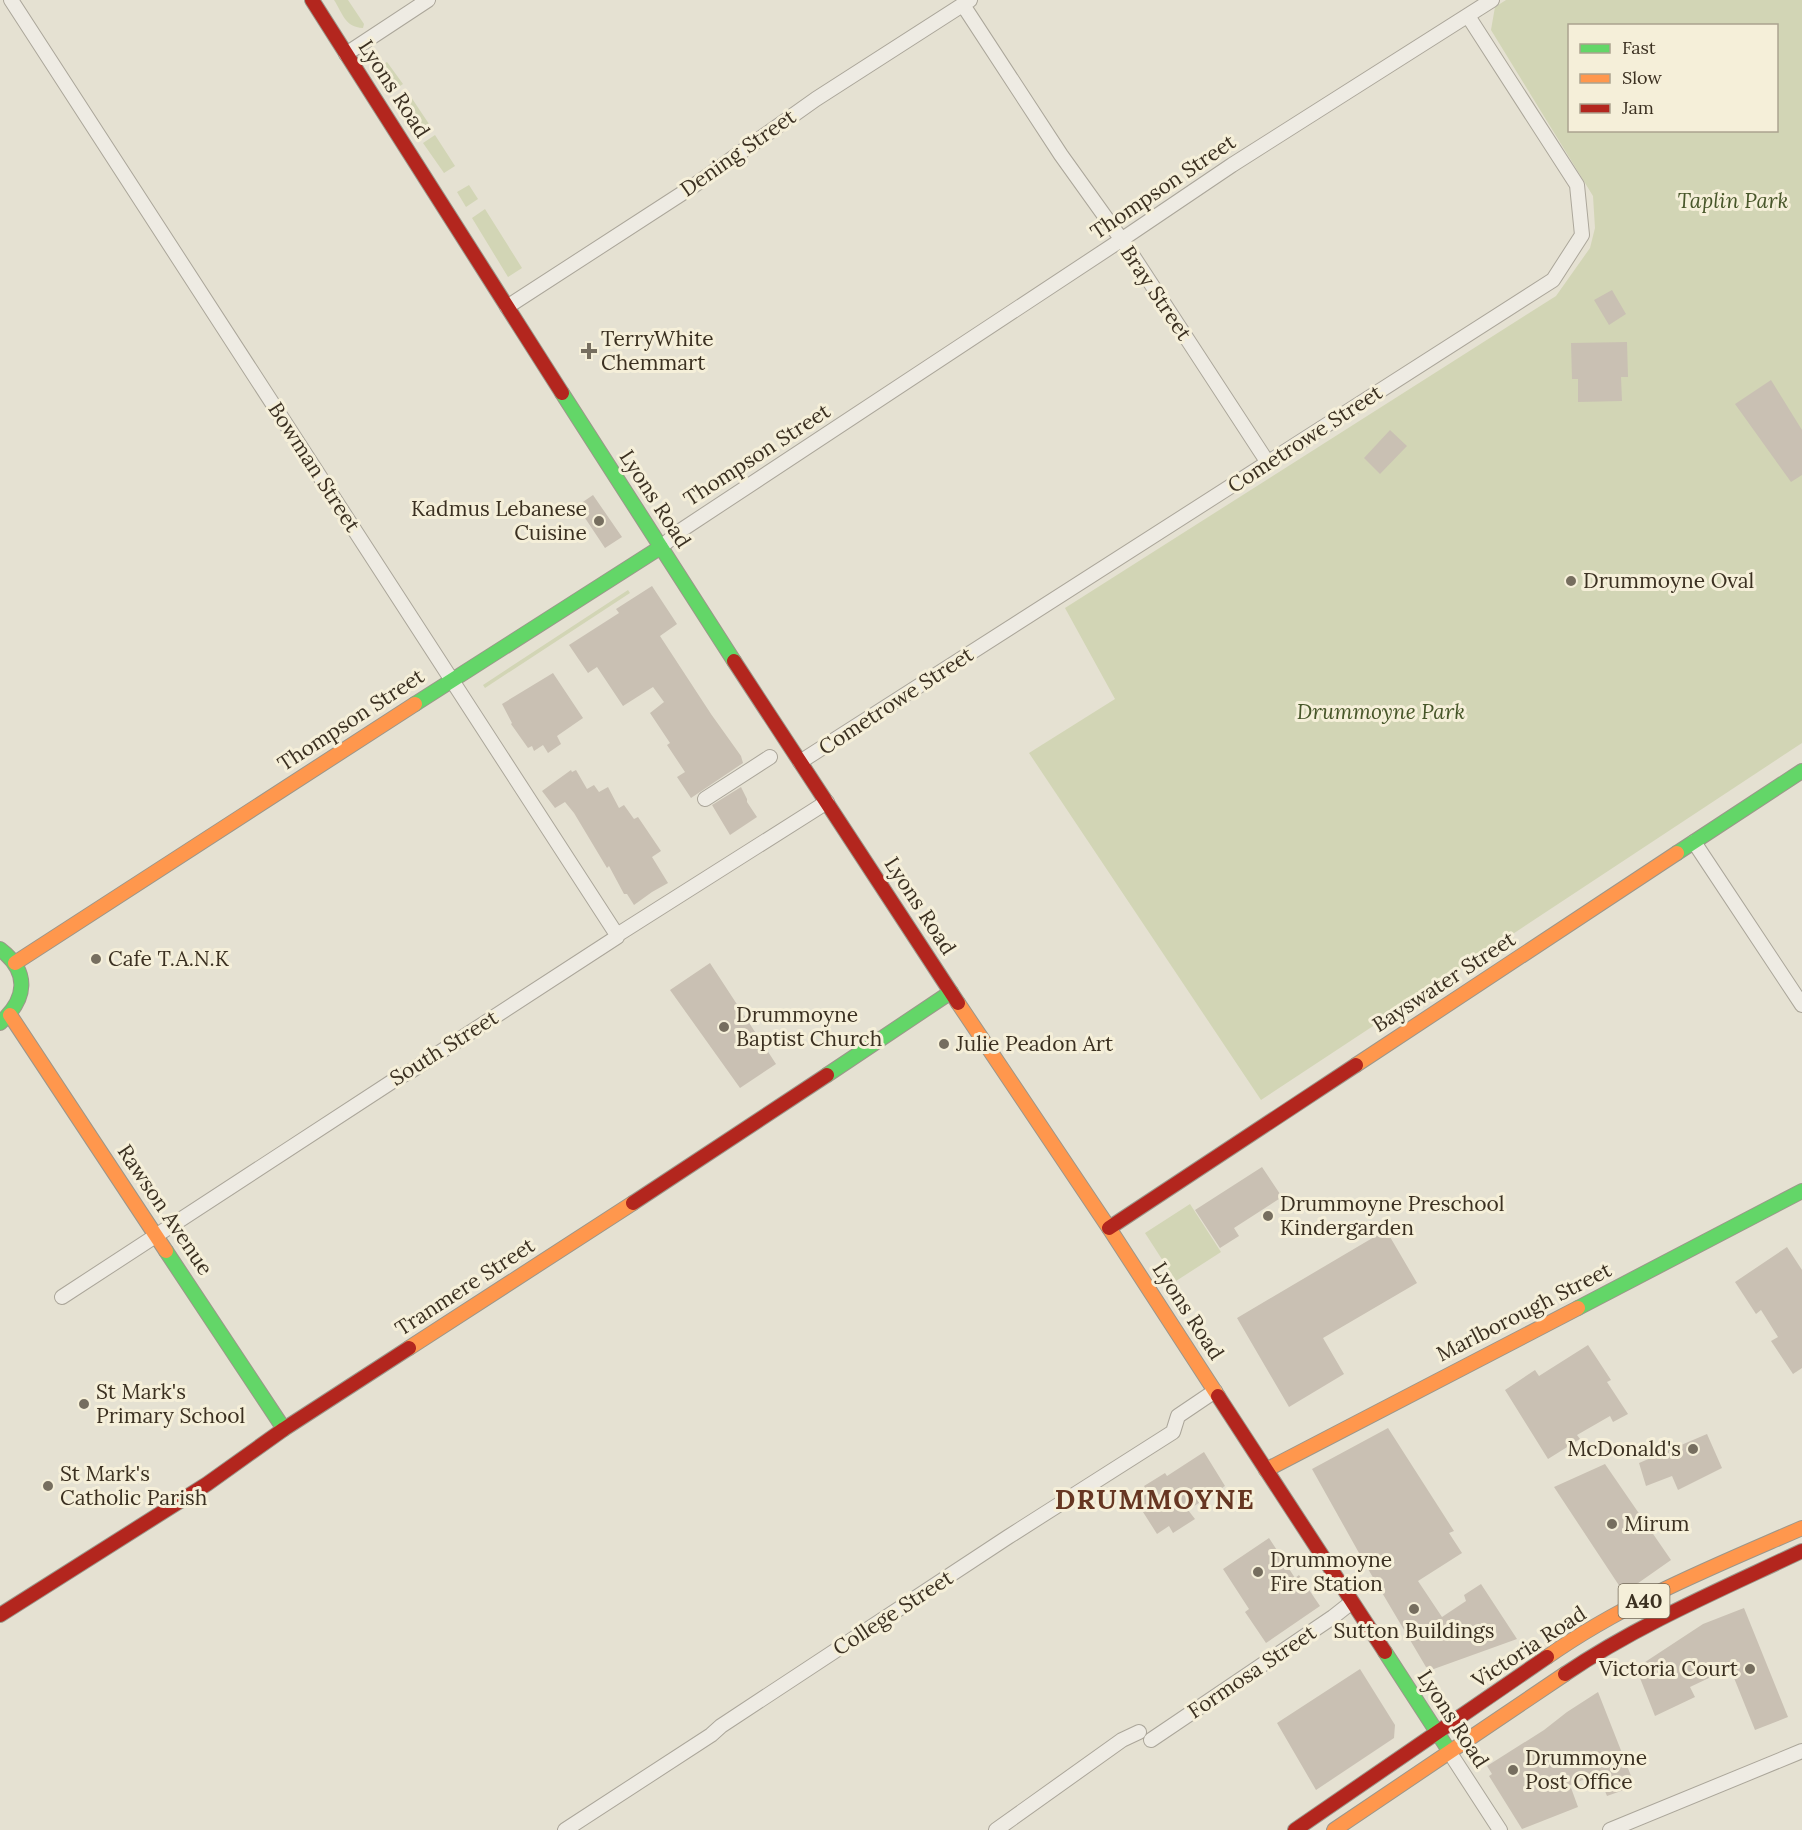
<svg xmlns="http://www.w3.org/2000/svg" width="1802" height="1830" font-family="Lora,serif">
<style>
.green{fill:#d2d5b5;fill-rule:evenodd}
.building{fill:#c9c0b3}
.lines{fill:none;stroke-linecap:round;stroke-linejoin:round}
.street-casing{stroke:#aba69a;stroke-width:16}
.fast-casing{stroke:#9b968a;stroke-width:16}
.slow-casing{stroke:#9b968a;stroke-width:16}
.jam-casing{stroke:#9b968a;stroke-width:16}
.street{stroke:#eeebe3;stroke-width:14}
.fast{stroke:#63d668;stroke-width:14}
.slow{stroke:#ff974d;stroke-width:14}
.jam{stroke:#b3261e;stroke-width:14}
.poi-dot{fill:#766e5f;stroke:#f5efd9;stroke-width:2}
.labels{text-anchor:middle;stroke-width:6;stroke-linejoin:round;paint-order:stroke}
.shield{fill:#f5efd9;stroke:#736958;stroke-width:1.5}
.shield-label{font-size:20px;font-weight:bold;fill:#3b3021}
.street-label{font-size:21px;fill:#3b3021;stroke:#f5efd9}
.park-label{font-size:21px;font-style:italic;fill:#475629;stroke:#f5efd9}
.poi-label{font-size:21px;fill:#3b3021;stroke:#f5efd9;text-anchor:start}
.district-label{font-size:27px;font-weight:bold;letter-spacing:1.5px;fill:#663622;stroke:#f5efd9}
</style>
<rect width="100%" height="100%" fill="#e5e1d2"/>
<!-- green -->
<path class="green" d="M 334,0 L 348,0 L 364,24 L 363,28 C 345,27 343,14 334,0 Z
M 1506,0 L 1802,0 L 1802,743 L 1261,1100 L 1029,753 L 1115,699 L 1065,608 L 1556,296 L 1590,248 L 1595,228 L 1593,196 L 1491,30 L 1495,7 ZM 1570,26 L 1776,26 L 1776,130 L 1570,130 Z
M 387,62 L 403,84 L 392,91 L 377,68 Z
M 409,94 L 429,124 L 416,129 L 396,100 Z
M 435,135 L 455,166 L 444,173 L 423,143 Z
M 469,185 L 478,199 L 466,207 L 457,192 Z
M 485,209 L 522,268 L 508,277 L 472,218 Z
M 628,590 L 630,593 L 485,688 L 483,685 Z
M 1190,1204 L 1221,1252 L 1176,1281 L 1145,1233 Z"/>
<!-- building -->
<path class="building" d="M 1612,290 L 1626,314 L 1609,325 L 1594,300 Z
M 1627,342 L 1628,377 L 1621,377 L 1622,401 L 1578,402 L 1578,379 L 1572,379 L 1571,343 Z
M 1771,380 L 1802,430 L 1802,475 L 1791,482 L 1735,404 Z
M 1390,430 L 1407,446 L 1380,474 L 1364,458 Z
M 593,495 L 622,537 L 605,548 L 577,506 Z
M 652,586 L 677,624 L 660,636 L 711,714 L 741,756 L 743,763 L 691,798 L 677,777 L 685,772 L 667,745 L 670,743 L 650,713 L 664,702 L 653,687 L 623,706 L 597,667 L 588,673 L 569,645 L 619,613 L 616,609 Z
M 553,673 L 583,718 L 557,736 L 561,744 L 548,753 L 543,745 L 534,751 L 532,746 L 528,748 L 511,724 L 512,723 L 502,704 Z
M 571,770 L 572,772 L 576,770 L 587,789 L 594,785 L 599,792 L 608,787 L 619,808 L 624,805 L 634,819 L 638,817 L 661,851 L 652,857 L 668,883 L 652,892 L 634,905 L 627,894 L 624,894 L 609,866 L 607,868 L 574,813 L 565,802 L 555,808 L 542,791 Z
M 741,787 L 747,799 L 747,802 L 757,817 L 730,835 L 712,805 Z
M 710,963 L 776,1064 L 740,1088 L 670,990 Z
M 1262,1167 L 1282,1197 L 1234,1228 L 1239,1236 L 1220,1248 L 1195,1210 Z
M 1386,1230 L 1417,1283 L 1323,1338 L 1344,1374 L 1289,1407 L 1237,1318 Z
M 1787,1247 L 1802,1270 L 1802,1368 L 1793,1374 L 1771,1341 L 1778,1337 L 1761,1310 L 1756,1314 L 1735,1282 Z
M 1588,1345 L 1611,1380 L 1607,1382 L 1628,1414 L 1613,1422 L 1610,1416 L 1577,1435 L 1580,1439 L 1548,1459 L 1505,1390 L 1535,1370 L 1539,1376 Z
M 1388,1428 L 1454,1531 L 1449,1533 L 1462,1553 L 1418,1581 L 1442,1617 L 1466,1601 L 1464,1595 L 1481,1584 L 1517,1639 L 1431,1670 L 1426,1667 L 1368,1569 L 1312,1469 Z
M 1707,1434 L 1722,1468 L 1678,1490 L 1672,1476 L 1646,1486 L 1639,1463 Z
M 1204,1452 L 1225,1486 L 1188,1510 L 1195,1519 L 1173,1533 L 1169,1526 L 1157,1534 L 1136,1501 L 1148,1493 L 1144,1486 L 1165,1473 L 1167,1476 Z
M 1605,1464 L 1671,1560 L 1624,1593 L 1554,1487 Z
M 1269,1538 L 1295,1578 L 1299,1575 L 1320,1606 L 1266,1643 L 1245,1612 L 1249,1609 L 1223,1569 Z
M 1744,1608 L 1788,1717 L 1755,1730 L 1730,1668 L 1690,1687 L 1695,1697 L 1655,1716 L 1636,1668 L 1703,1624 Z
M 1360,1669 L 1395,1725 L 1394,1738 L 1316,1790 L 1277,1723 Z
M 1598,1692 L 1635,1786 L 1607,1796 L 1598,1774 L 1570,1785 L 1578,1807 L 1522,1829 L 1489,1776 L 1492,1774 L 1487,1766 L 1544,1730 L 1567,1712 Z"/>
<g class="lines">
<!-- street casing -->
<g class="street-casing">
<path id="street" d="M 11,0 L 617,935
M 963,5 L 1061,155 L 1129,250 L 1268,463
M 346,54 L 428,0
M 507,307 L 692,187 L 816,99 L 970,0
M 661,547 L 680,531 L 1121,240 L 1232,165 L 1492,0
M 800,762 L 1553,280 L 1582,235 L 1577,185 L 1468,16
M 705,799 L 770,757
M 1694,842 L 1802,1005
M 62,1297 L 396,1079 L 411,1071 L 617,937 L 617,935 L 827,802
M 1151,1740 L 1333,1617 L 1352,1602
M 1450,1753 L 1500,1830
M 565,1830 L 711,1735 L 721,1726 L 1008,1537 L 1173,1432 L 1178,1416 L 1215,1391
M 996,1830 L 1122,1740 L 1139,1732
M 1610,1830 L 1802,1751"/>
</g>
<!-- fast casing -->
<g class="fast-casing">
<path id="fast" d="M 562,393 L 734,661
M 415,704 L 661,547
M 1677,853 L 1802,771
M 0,949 C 30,972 27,999 0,1023
M 827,1075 L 951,992
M 166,1251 L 284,1429
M 1578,1308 L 1802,1191
M 1385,1652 L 1446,1746"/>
</g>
<!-- slow casing -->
<g class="slow-casing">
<path id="slow" d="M 15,963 L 415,704
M 958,1003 L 1109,1228 L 1218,1396
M 10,1015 L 166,1251
M 1356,1065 L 1677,853
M 409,1348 L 633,1203
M 1266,1470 L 1578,1308
M 1547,1657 C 1625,1602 1715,1566 1802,1528
M 1334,1830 L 1565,1674"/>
</g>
<!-- jam casing -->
<g class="jam-casing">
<path id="jam" d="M 312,0 L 562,393
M 734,661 L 958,1003
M 633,1203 L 827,1075
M 1109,1228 L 1356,1065
M 1218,1396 L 1385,1652
M 0,1615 L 207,1484 L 284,1429 L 409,1348
M 1565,1674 C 1639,1624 1722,1589 1802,1551
M 1295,1830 L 1547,1657"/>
</g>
<!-- street -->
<use href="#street" class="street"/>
<!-- fast -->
<use href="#fast" class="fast"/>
<!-- slow -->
<use href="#slow" class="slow"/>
<!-- jam -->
<use href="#jam" class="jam"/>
</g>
<!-- markers -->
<g class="poi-dot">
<path d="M586 342h6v6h6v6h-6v6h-6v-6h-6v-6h6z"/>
<circle cx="599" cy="521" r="6"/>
<circle cx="1571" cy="581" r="6"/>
<circle cx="96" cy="959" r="6"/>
<circle cx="724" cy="1027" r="6"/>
<circle cx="944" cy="1044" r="6"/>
<circle cx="1268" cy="1216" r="6"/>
<circle cx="84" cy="1404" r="6"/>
<circle cx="1693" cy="1449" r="6"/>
<circle cx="48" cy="1486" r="6"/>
<circle cx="1612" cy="1524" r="6"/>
<circle cx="1258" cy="1572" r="6"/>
<circle cx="1414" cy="1609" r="6"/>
<circle cx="1750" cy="1669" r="6"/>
<circle cx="1513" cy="1770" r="6"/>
</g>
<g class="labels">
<!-- shield labels -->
<rect class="shield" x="1618.5" y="1584" width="51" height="34" rx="4.5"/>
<g class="shield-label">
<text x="1644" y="1608">A40</text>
</g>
<!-- street labels -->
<g class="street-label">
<text transform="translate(394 89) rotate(57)" y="7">Lyons Road</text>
<text transform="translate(738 153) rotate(-35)" y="7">Dening Street</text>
<text transform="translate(1163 187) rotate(-34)" y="7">Thompson Street</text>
<text transform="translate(1156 293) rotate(56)" y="7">Bray Street</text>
<text transform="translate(1305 439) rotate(-33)" y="7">Cometrowe Street</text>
<text transform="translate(757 455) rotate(-33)" y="7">Thompson Street</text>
<text transform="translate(314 467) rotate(57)" y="7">Bowman Street</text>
<text transform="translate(655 499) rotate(57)" y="7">Lyons Road</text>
<text transform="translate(896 701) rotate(-33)" y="7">Cometrowe Street</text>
<text transform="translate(351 720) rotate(-33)" y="7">Thompson Street</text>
<text transform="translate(920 906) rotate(57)" y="7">Lyons Road</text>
<text transform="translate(1444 982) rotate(-33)" y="7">Bayswater Street</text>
<text transform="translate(444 1048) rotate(-32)" y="7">South Street</text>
<text transform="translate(165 1210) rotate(56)" y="7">Rawson Avenue</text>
<text transform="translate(465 1287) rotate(-33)" y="7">Tranmere Street</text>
<text transform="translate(1188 1311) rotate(57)" y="7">Lyons Road</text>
<text transform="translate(1524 1312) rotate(-27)" y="7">Marlborough Street</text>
<text transform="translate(893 1613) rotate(-33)" y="7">College Street</text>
<text transform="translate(1529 1647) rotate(-33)" y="7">Victoria Road</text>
<text transform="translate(1252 1672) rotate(-34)" y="7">Formosa Street</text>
<text transform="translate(1453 1719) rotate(57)" y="7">Lyons Road</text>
</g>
<!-- park labels -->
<g class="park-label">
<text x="1733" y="208">Taplin Park</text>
<text x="1381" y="719">Drummoyne Park</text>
</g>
<!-- poi labels -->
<g class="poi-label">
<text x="601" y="346">TerryWhite<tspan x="601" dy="24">Chemmart</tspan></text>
<text x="587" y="516" text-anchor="end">Kadmus Lebanese<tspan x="587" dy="24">Cuisine</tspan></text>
<text x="1583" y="588">Drummoyne Oval</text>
<text x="108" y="966">Cafe T.A.N.K</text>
<text x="736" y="1022">Drummoyne<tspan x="736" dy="24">Baptist Church</tspan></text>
<text x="956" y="1051">Julie Peadon Art</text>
<text x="1280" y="1211">Drummoyne Preschool<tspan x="1280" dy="24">Kindergarden</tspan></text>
<text x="96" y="1399">St Mark's<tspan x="96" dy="24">Primary School</tspan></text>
<text x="1681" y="1456" text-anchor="end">McDonald's</text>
<text x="60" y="1481">St Mark's<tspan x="60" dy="24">Catholic Parish</tspan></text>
<text x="1624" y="1531">Mirum</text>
<text x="1270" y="1567">Drummoyne<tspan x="1270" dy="24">Fire Station</tspan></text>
<text x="1414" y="1638" text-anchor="middle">Sutton Buildings</text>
<text x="1738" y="1676" text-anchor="end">Victoria Court</text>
<text x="1525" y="1765">Drummoyne<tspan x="1525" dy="24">Post Office</tspan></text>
</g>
<!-- district labels -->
<g class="district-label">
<text x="1155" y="1509">DRUMMOYNE</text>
</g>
</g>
<!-- legend -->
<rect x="1568" y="24" width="210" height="108" fill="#f5efd9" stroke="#aba38f" stroke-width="1.5"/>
<rect x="1580" y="44" width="30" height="9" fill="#63d668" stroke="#aba38f" stroke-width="1.5"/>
<text x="1622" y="54" font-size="18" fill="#3b3021">Fast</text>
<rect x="1580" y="74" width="30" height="9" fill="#ff974d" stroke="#aba38f" stroke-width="1.5"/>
<text x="1622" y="84" font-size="18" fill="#3b3021">Slow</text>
<rect x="1580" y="104" width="30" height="9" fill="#b3261e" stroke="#aba38f" stroke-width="1.5"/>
<text x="1622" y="114" font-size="18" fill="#3b3021">Jam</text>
</svg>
